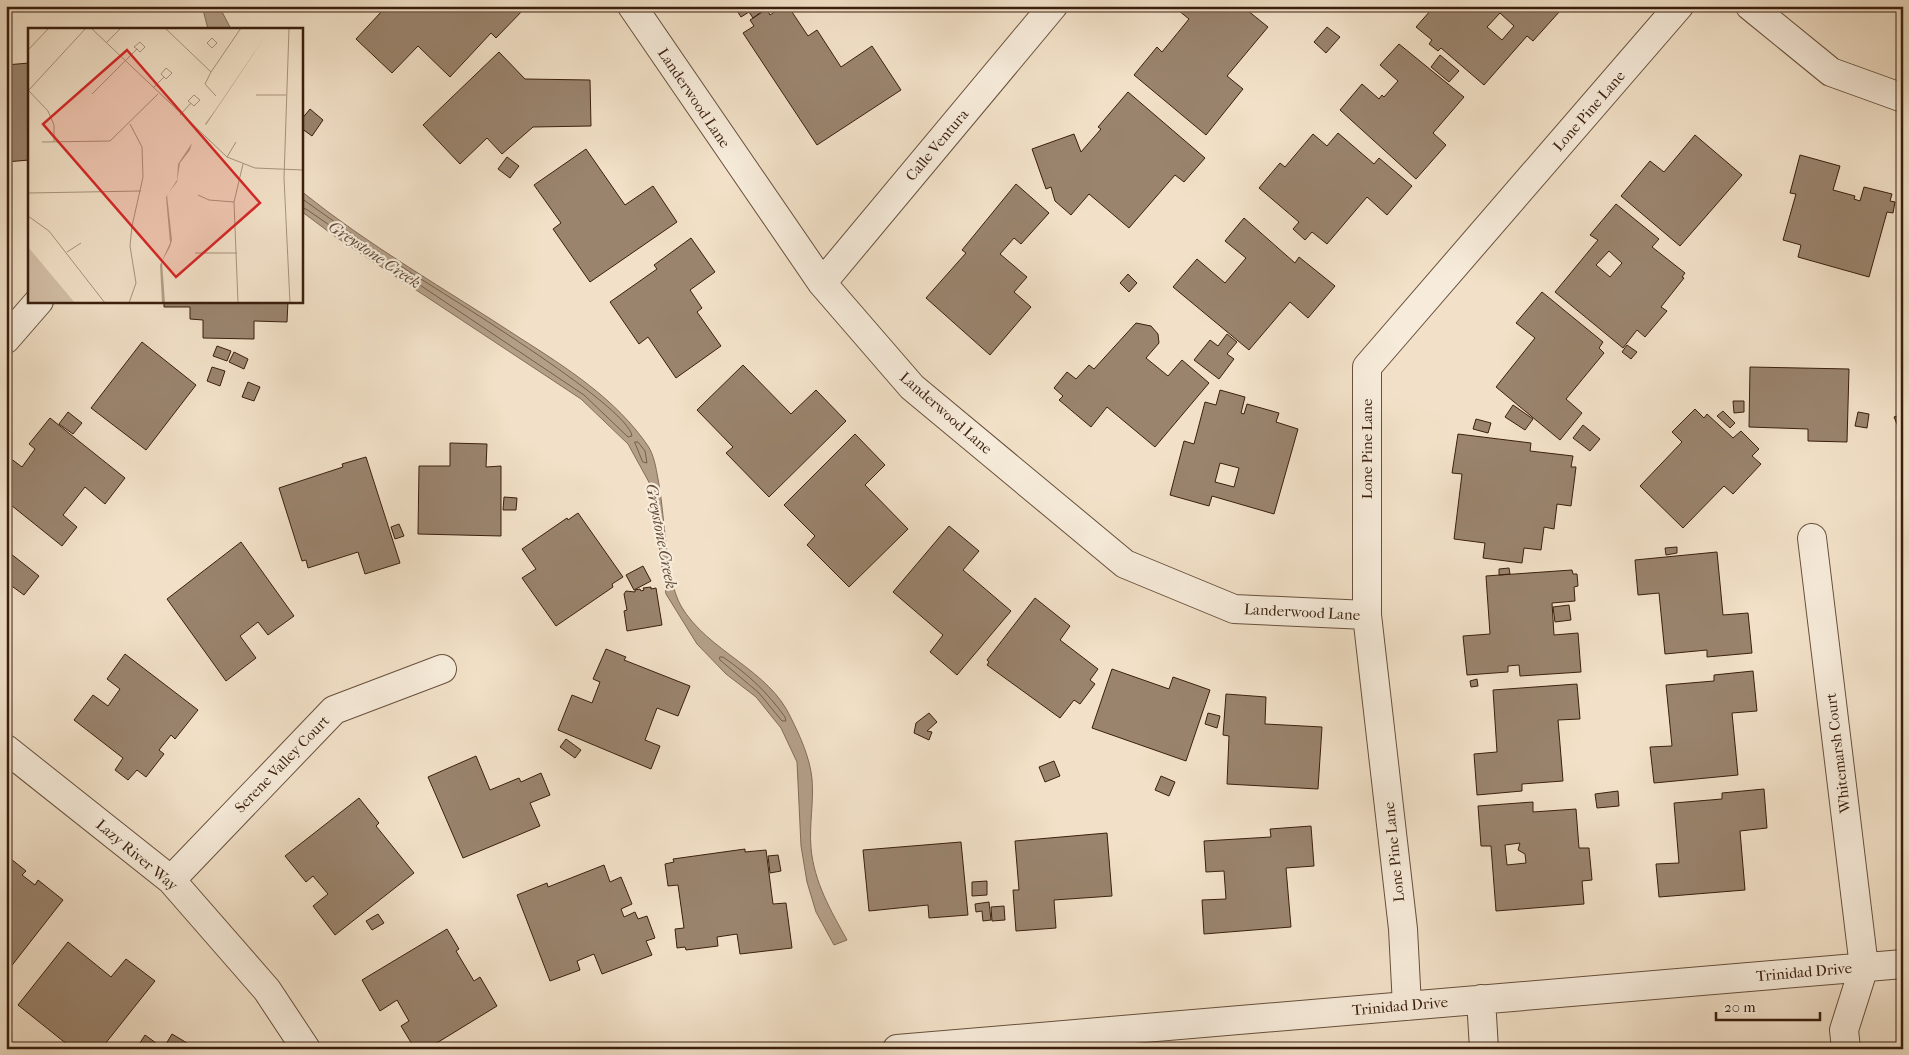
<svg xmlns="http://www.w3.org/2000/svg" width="1909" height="1055" font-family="'IM FELL French Canon',serif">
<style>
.water{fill:#b39f88;stroke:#836c57}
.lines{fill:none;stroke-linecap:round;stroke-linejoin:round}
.shore{stroke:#765f4a;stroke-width:1}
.building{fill:#9a846e;stroke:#3a1f0d;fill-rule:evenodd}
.street-casing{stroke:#68503c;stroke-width:30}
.street{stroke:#f7ecdb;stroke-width:28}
.labels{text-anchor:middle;stroke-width:4.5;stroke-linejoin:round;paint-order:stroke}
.street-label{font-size:15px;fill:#3a1f0d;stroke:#f7ecdb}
.water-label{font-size:16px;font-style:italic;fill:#644c38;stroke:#f7ecdb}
.inset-road{fill:none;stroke:#a8937d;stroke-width:1}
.view{fill:#d62828;fill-opacity:0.15;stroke:#d62828;stroke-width:2.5}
.inset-edge{fill:none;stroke:#3a1f0d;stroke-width:2.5}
</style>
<rect width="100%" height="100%" fill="#f2e1c8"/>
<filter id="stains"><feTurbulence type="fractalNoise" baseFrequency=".004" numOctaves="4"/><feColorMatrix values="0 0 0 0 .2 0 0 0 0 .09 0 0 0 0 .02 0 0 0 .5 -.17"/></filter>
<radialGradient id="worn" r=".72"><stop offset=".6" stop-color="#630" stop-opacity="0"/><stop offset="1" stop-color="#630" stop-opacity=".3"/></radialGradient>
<!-- water -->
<path class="water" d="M 202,6 L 219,6 L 231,29 L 208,29 Z
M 301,191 C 369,246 447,290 520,338 C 567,368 616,399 648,446 C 654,455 656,468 658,479 C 665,513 665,578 681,606 C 708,652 769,669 791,718 C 800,736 810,758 812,779 C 814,802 809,825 811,848 C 814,882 831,911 847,940 L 834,945 L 816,912 L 807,882 L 801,846 L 797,762 L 781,728 L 756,697 L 726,674 L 697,644 L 666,594 L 650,484 L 628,444 L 581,399 L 333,235 L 301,211 Z"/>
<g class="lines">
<!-- shore -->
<path class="shore" d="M 301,198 L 370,247 L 371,250 L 367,251 L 306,209 L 301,208
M 402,267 C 437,290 628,405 632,436 L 628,437 L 584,395 L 399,271 L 398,268 Z
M 635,442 L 638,442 L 645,451 L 647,463 L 643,462 Z
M 720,657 L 723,657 C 749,675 767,692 785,717 L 786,721 L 782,721 L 759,693 L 720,660 Z"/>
</g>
<!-- building -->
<path class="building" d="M 384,6 L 525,6 L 526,7 L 496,38 L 491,33 L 450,77 L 418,46 L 392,73 L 356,39 L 382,11 L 381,9 Z
M 734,6 L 769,6 L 753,18 L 749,12 L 741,17 Z
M 783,6 L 788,6 L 808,36 L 817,30 L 841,67 L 872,46 L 901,90 L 817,145 L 743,33 L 754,26 L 750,20 L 767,9 L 770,15 Z
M 1173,6 L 1242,6 L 1268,27 L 1227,76 L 1243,89 L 1206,135 L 1134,75 L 1157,47 L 1162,52 L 1189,19 Z
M 1426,6 L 1555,6 L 1560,11 L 1533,41 L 1527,36 L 1484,85 L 1441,48 L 1438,51 L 1429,44 L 1432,40 L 1416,27 L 1431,10 ZM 1500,13 L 1514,26 L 1502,40 L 1487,27 Z
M 1327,27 L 1340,37 L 1326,53 L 1314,42 Z
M 1399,44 L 1464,97 L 1433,133 L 1446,145 L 1416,179 L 1340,110 L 1362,84 L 1379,99 L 1382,95 L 1384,97 L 1398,81 L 1380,65 Z
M 499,52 L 525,79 L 590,80 L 591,126 L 533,127 L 502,154 L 487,138 L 460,164 L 423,125 Z
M 1440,55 L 1459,71 L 1449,82 L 1431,67 Z
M 29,63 L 29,160 L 6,162 L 6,65 Z
M 1128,92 L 1205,158 L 1184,182 L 1175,175 L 1129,228 L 1089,194 L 1071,215 L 1055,201 L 1051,187 L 1046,189 L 1032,149 L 1074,134 L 1081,152 L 1101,129 L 1098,127 Z
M 310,109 L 323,120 L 312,136 L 301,128 L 301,120 Z
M 1338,133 L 1374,164 L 1379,158 L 1412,186 L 1387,215 L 1367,197 L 1327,244 L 1312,232 L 1305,240 L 1293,229 L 1299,222 L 1259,188 L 1280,163 L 1285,167 L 1313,134 L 1327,146 Z
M 1695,135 L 1742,175 L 1680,246 L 1621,196 L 1650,161 L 1664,172 Z
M 586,149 L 625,205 L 653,186 L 677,222 L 590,282 L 553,229 L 561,223 L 534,185 Z
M 1800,155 L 1840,166 L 1833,190 L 1855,196 L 1854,199 L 1860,201 L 1864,187 L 1892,194 L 1890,201 L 1895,202 L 1893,213 L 1887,212 L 1869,277 L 1798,257 L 1801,245 L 1783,240 L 1796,194 L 1790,193 Z
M 507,157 L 519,166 L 510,178 L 498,169 Z
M 1016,184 L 1049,213 L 1021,244 L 1014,238 L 1000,254 L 1027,277 L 1014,292 L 1031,307 L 990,355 L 926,298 L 966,253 L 962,250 Z
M 1616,204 L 1659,239 L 1652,247 L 1685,273 L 1682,277 L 1684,278 L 1661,307 L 1667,311 L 1645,337 L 1637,330 L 1623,348 L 1555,292 L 1598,240 L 1590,235 ZM 1609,251 L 1622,263 L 1610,277 L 1596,265 Z
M 1244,218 L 1295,263 L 1299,257 L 1335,286 L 1308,318 L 1290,302 L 1249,350 L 1173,287 L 1197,259 L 1225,283 L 1246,258 L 1225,241 Z
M 691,238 L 715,272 L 690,290 L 702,308 L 697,312 L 721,346 L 676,378 L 648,337 L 639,344 L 610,302 L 657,269 L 654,265 Z
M 1128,274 L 1137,283 L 1129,292 L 1120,283 Z
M 1542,292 L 1603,342 L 1599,348 L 1604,353 L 1566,399 L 1582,413 L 1560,440 L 1496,387 L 1535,338 L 1516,323 Z
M 164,301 L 288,301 L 287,322 L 254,321 L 254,339 L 203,338 L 203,320 L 190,319 L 190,307 L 164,307 Z
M 1136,323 L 1151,326 L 1158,334 L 1159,343 L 1146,358 L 1168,376 L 1182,360 L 1209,383 L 1155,447 L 1107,407 L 1091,427 L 1059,400 L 1063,396 L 1054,388 L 1067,372 L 1076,379 L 1089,365 L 1094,369 Z
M 1227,334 L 1237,342 L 1227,354 L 1234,359 L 1219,379 L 1194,360 L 1210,340 L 1218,346 Z
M 142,342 L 196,385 L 146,450 L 91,408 Z
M 1627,345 L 1637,352 L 1631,359 L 1622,352 Z
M 217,346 L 231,351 L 227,361 L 213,356 Z
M 234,352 L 248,359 L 244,369 L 229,362 Z
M 743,365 L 791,414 L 816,390 L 846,421 L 769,497 L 726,453 L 733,447 L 697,410 Z
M 212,367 L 225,371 L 220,386 L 207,381 Z
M 1750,367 L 1849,369 L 1847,442 L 1808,441 L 1808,429 L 1749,427 Z
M 248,382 L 260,387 L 254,401 L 242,397 Z
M 1220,390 L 1245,397 L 1241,413 L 1244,414 L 1247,404 L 1279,413 L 1276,422 L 1298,429 L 1274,514 L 1212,496 L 1209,506 L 1170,495 L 1184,441 L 1194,444 L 1205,402 L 1216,405 ZM 1220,463 L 1239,468 L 1234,487 L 1215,482 Z
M 1733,401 L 1744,401 L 1744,412 L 1734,413 Z
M 1513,405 L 1533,419 L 1525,430 L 1505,417 Z
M 1695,409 L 1704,418 L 1707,414 L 1733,438 L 1741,431 L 1759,449 L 1752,456 L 1761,464 L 1733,494 L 1724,486 L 1683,528 L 1640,486 L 1682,442 L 1672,432 Z
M 1723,411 L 1735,423 L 1730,428 L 1717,416 Z
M 68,412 L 82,423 L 73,434 L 59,424 Z
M 1858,412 L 1869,414 L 1867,428 L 1855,426 Z
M 1903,414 L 1903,438 L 1894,417 Z
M 50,418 L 125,478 L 105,504 L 85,487 L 63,515 L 77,527 L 62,546 L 6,501 L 6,455 L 22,467 L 35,449 L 29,444 Z
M 1476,419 L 1491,423 L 1488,433 L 1473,429 Z
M 1583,425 L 1600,439 L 1590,451 L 1573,438 Z
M 855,434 L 885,465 L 865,485 L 908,529 L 849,587 L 807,545 L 815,536 L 784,505 Z
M 1458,434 L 1531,443 L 1530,451 L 1573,456 L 1571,467 L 1576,467 L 1571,506 L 1557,504 L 1554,529 L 1544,527 L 1541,550 L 1524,548 L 1522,563 L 1483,558 L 1485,543 L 1454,539 L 1462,474 L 1452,473 Z
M 450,443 L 487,444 L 486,467 L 501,466 L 501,536 L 418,534 L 419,466 L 450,466 Z
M 366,457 L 400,563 L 365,574 L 358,552 L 308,568 L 306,560 L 302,561 L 279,488 L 343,467 L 342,464 Z
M 504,497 L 517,498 L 516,510 L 503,510 Z
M 578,513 L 623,577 L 612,584 L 613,587 L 556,626 L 522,578 L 536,569 L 522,549 L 567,518 L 568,520 Z
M 399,524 L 404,536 L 395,539 L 391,527 Z
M 949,526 L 979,551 L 963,570 L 1011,611 L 957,675 L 930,652 L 943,635 L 893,592 Z
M 241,542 L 294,616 L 268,635 L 258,622 L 240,636 L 256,658 L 226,681 L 167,599 Z
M 1677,547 L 1677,553 L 1666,555 L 1665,548 Z
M 6,550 L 39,576 L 24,595 L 9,584 L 6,588 Z
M 1717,552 L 1723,615 L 1748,613 L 1752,653 L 1707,657 L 1707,650 L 1665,654 L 1659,593 L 1638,595 L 1635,560 Z
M 643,566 L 651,581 L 634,590 L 626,575 Z
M 1509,568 L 1510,574 L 1499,575 L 1499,569 Z
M 1572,570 L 1573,574 L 1577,574 L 1578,586 L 1574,587 L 1575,601 L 1552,603 L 1554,635 L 1578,633 L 1581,672 L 1520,676 L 1519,665 L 1508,666 L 1508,672 L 1467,675 L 1463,636 L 1490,634 L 1486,576 Z
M 651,587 L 651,589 L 656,588 L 662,625 L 627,631 L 624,611 L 627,610 L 624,594 L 626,591 L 635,592 L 635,590 L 640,589 L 641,591 L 644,590 L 643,588 Z
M 1035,598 L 1070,626 L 1060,640 L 1098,669 L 1090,680 L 1095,684 L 1080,704 L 1074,700 L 1060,718 L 987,665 L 989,662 L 987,660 Z
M 1569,605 L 1571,620 L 1555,622 L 1553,607 Z
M 606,649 L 626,657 L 624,660 L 690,686 L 678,716 L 657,708 L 645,740 L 660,746 L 651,769 L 558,730 L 572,695 L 592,703 L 600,682 L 593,679 Z
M 125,654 L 198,710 L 175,739 L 171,735 L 159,750 L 164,754 L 146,777 L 137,770 L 128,780 L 115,770 L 123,758 L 74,720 L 93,695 L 108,706 L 120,689 L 107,679 Z
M 1112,669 L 1169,689 L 1173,677 L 1210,690 L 1186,761 L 1092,728 Z
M 1753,671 L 1757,711 L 1732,713 L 1738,775 L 1654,783 L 1650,747 L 1672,746 L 1666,685 L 1714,681 L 1714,675 Z
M 1477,679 L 1478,686 L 1471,687 L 1470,681 Z
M 1577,684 L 1580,719 L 1558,720 L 1563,781 L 1522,784 L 1522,791 L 1477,795 L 1474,754 L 1497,752 L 1493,690 Z
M 1226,694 L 1266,697 L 1265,724 L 1322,727 L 1318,789 L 1227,784 L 1229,736 L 1223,735 Z
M 929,713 L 937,722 L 927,731 L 932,732 L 929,740 L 914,733 L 916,723 Z
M 1208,713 L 1220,716 L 1217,728 L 1205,724 Z
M 566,739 L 581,750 L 575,758 L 560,747 Z
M 476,756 L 490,790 L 519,778 L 521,782 L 541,773 L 550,795 L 530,803 L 540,826 L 463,858 L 428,777 Z
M 1054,761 L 1060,776 L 1045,782 L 1039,767 Z
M 1161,776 L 1175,782 L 1169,796 L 1155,790 Z
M 1764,789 L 1767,828 L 1740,831 L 1745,890 L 1659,897 L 1656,864 L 1679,863 L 1674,803 L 1722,799 L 1722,793 Z
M 1618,791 L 1619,806 L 1597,808 L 1595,794 Z
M 359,798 L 379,823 L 376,826 L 414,873 L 335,935 L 313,906 L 328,894 L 313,876 L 306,882 L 285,856 Z
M 1533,802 L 1533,812 L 1576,809 L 1579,848 L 1589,848 L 1592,880 L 1582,881 L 1584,904 L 1496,911 L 1491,846 L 1481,846 L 1478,806 ZM 1520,843 L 1518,850 L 1525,854 L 1526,863 L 1507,865 L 1505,845 Z
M 1311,826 L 1314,866 L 1286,868 L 1291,927 L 1204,934 L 1202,900 L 1226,899 L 1224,871 L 1206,872 L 1204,841 L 1271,837 L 1270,829 Z
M 1107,833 L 1112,896 L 1054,900 L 1056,928 L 1016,931 L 1013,890 L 1019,890 L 1015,841 Z
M 961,842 L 968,915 L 929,918 L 928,905 L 869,911 L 863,850 Z
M 745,849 L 745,852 L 766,850 L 773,904 L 786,903 L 792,948 L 740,954 L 737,934 L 717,937 L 718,946 L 686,950 L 685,947 L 677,948 L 675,929 L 684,928 L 678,885 L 668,886 L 665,864 L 674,862 L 673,859 Z
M 6,855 L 26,871 L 22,875 L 35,885 L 38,880 L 63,900 L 6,973 Z
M 778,855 L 781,871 L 770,873 L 768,856 Z
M 604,865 L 610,882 L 621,877 L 632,904 L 621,909 L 624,917 L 635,912 L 638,919 L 647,916 L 655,938 L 646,941 L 652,955 L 602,974 L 594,954 L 577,961 L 580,970 L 550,981 L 517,895 L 547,883 L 548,887 Z
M 987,881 L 987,895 L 972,896 L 972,882 Z
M 989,902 L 991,920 L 983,921 L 982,911 L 976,912 L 975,904 Z
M 1004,906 L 1005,920 L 992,921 L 991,907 Z
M 378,914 L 384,923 L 372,930 L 366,921 Z
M 447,929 L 459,949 L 456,951 L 474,981 L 480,977 L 497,1006 L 427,1049 L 415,1049 L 401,1026 L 409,1021 L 397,1000 L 380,1011 L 362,980 Z
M 68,942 L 111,977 L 126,959 L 155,981 L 101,1049 L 73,1049 L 18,1005 Z
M 172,1034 L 197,1049 L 163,1049 Z
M 145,1035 L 156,1043 L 152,1049 L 136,1049 Z"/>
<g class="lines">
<!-- street casing -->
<g class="street-casing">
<path id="street" d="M 632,6 L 822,283 L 912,387 L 1125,564 L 1234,609 L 1367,615
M 1750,6 L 1831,72 L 1903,98
M 822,283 L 1053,6
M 6,339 L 39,301
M 1812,538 L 1864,967 L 1844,1030 L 1846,1049
M 6,749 L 171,880 L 267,990 L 306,1049
M 171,880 L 334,710 L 442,669
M 1481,999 L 1484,1049
M 1407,1006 L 1403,929 L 1367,615 L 1367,367 L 1679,6
M 897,1049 L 1903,964"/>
</g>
<!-- street -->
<use href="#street" class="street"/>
</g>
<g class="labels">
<!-- street labels -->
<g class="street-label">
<text transform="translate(694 98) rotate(56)" y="5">Landerwood Lane</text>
<text transform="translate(1589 111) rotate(-49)" y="5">Lone Pine Lane</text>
<text transform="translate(937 145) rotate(-50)" y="5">Calle Ventura</text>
<text transform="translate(946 413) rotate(41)" y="5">Landerwood Lane</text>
<text transform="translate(1367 449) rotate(-90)" y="5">Lone Pine Lane</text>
<text transform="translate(1302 612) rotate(3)" y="5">Landerwood Lane</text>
<text transform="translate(1838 753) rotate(-97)" y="5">Whitemarsh Court</text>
<text transform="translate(282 764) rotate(-46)" y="5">Serene Valley Court</text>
<text transform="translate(1394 852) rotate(-96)" y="5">Lone Pine Lane</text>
<text transform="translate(137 855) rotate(40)" y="5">Lazy River Way</text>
<text transform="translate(1804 972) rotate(-5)" y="5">Trinidad Drive</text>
<text transform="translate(1400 1006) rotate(-5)" y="5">Trinidad Drive</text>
</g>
<!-- water labels -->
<g class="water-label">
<text transform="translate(375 254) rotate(34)" y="6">Greystone Creek</text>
<text transform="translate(662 536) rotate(79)" y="6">Greystone Creek</text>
</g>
</g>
<!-- overview -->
<g transform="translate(28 28)">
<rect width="275" height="275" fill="#f2e1c8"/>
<path d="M 0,219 L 47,275 L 0,275 Z" fill="#d3c0a8"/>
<path d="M 243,0 L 178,97 L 177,96 L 188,81 ZM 164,115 L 162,122 L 152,135 L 149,154 L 139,167 L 144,212 L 142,219 L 134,233 L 137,275 L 134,275 L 132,237 L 142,215 L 138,169 L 149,152 L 150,136 Z" fill="#b39f88"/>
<path class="inset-road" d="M 63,0 L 199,129 L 227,140 L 275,142M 137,0 L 183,44 L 213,0M 261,0 L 256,150 L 262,275M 184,10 L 189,15 L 184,20 L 179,15 ZM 78,15 L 93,0M 0,22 L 21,0M 138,40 L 144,45 L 138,51 L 133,46 ZM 183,44 L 177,56 L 188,68M 125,60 L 136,49M 0,62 L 20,83 L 26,97 L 26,114M 0,63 L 58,0M 64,66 L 109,21 L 106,19 L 112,14 L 117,19 L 112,24 L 109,21M 166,67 L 172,72 L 166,78 L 160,73 ZM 228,67 L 258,67M 152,87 L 163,75M 14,114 L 82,113 L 130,66M 199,129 L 208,114M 0,165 L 113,163M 170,167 L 181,172 L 206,174M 0,188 L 21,203 L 77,275M 39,224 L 53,215M 167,225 L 209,225M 101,275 L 108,255 L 102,218 L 104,198 L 115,149 L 114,119 L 102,96M 210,275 L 206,174 L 215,136"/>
<path class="view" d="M 99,22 L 232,175 L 148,249 L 15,96 Z"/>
<rect width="275" height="275" class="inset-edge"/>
</g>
<!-- margin -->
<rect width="1909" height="1055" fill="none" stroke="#f2e1c8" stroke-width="25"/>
<rect x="8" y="8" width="1894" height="1040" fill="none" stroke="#3a1f0d" stroke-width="2.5"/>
<rect x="12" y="12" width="1884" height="1030" fill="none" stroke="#3a1f0d"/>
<!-- scale -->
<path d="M1716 1012v8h104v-8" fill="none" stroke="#3a1f0d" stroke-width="2.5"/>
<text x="1724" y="1012" font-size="15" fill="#3a1f0d" stroke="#f7ecdb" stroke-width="4" paint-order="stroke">20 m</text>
<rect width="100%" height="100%" filter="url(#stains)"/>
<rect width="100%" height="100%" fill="url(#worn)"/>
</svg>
